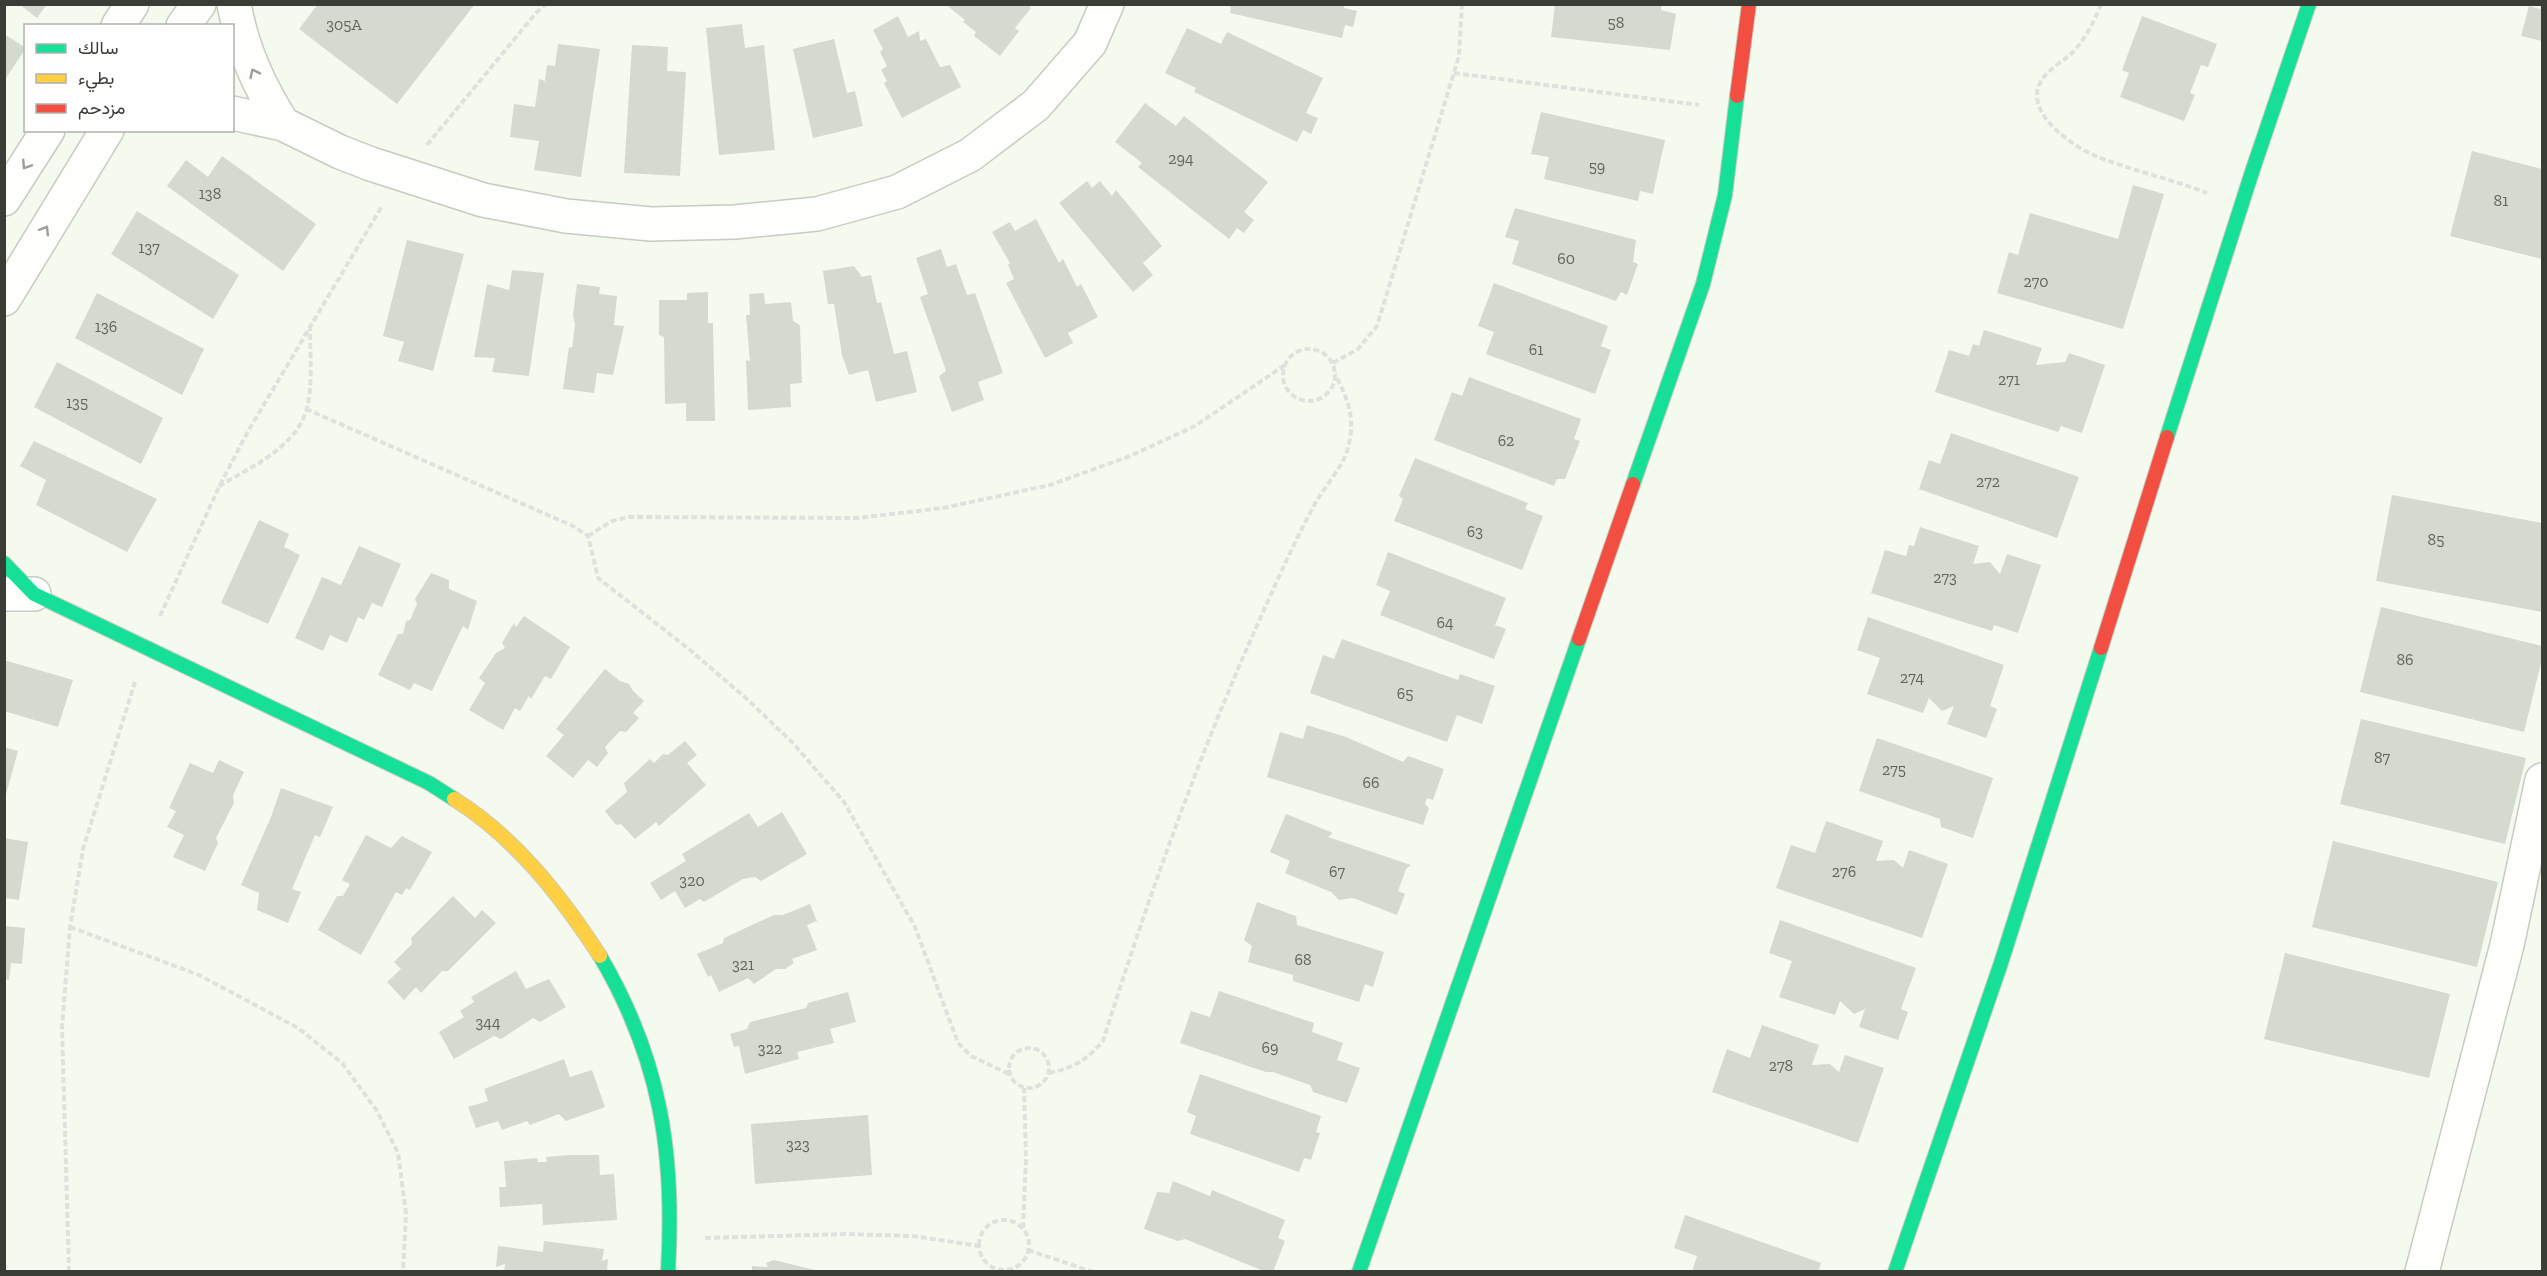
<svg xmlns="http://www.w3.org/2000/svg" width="2547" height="1276" font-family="'Zilla Slab',Vazirmatn,serif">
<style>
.building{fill:#d5dace}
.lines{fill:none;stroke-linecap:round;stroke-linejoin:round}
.street-casing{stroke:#c7cbc1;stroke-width:36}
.fast-casing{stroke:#c7cbc1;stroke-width:16}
.slow-casing{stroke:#c7cbc1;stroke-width:16}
.jam-casing{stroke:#c7cbc1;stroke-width:16}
.path{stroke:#e0e1de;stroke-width:4;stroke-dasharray:6 3;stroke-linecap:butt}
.street{stroke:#fefefc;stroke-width:33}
.fast{stroke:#16e098;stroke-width:14}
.slow{stroke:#ffcf43;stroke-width:14}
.jam{stroke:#f24e42;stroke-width:14}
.oneway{stroke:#9c9e98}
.labels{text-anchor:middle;stroke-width:5;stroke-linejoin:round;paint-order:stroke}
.number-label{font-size:16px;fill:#61645b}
</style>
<rect width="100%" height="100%" fill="#f5faee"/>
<!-- building -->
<path class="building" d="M 19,4 L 47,4 L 37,18 Z
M 318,4 L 475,4 L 397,104 L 299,29 Z
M 945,4 L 1027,4 L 1031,8 L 1015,28 L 1019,31 L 1000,56 L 974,36 L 976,32 L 963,22 L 965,20 Z
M 1223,4 L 1344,4 L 1344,8 L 1357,11 L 1353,27 L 1345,25 L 1342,38 L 1230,13 L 1231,7 Z
M 1555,4 L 1661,4 L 1661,10 L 1676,14 L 1670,50 L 1551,37 Z
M 2541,5 L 2542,5 L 2542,41 L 2521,36 L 2529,6 L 2540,9 Z
M 898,16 L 908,37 L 919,31 L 920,41 L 926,39 L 940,67 L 950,65 L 961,87 L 902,118 L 884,83 L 887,81 L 881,70 L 887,66 L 880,52 L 883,49 L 873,30 Z
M 2142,16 L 2217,44 L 2208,67 L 2201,65 L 2190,93 L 2195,95 L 2184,121 L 2120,97 L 2129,73 L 2122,70 Z
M 742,24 L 745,48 L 764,45 L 775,150 L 719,155 L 706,28 Z
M 1187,28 L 1221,44 L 1227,32 L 1323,78 L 1306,113 L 1318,118 L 1311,134 L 1303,130 L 1297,142 L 1194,92 L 1196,88 L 1165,73 Z
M 4,34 L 26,48 L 4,81 Z
M 834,39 L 847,93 L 855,91 L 863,126 L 813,138 L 793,49 Z
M 558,44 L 600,49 L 581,177 L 534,170 L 539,141 L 510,137 L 514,104 L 535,107 L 539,79 L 545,81 L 547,65 L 555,66 Z
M 632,45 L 668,47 L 667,71 L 686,72 L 680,176 L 624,173 Z
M 1145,103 L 1176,126 L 1184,116 L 1268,182 L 1244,212 L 1254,220 L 1244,233 L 1237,228 L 1229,239 L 1138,167 L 1142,163 L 1115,142 Z
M 1541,112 L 1665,140 L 1653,194 L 1640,191 L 1638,201 L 1544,179 L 1549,157 L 1531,154 Z
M 2472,151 L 2542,169 L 2542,259 L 2450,236 Z
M 222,156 L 316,224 L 283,271 L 167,186 L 186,160 L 208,177 Z
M 1087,181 L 1092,188 L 1100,181 L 1112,196 L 1116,190 L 1162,246 L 1143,263 L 1153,275 L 1133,292 L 1059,203 Z
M 2133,185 L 2164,194 L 2123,329 L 1997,293 L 2009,252 L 2018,255 L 2030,213 L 2118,239 Z
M 1515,208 L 1636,240 L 1633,262 L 1638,264 L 1627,295 L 1621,292 L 1616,301 L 1512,264 L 1519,241 L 1505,237 Z
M 137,211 L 239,275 L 213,319 L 111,254 Z
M 1036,219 L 1059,263 L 1063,259 L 1077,287 L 1081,284 L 1098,317 L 1068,333 L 1073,343 L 1045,358 L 1006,283 L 1014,279 L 1008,265 L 1010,263 L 992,232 L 1010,222 L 1015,231 Z
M 407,240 L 464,254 L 433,371 L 398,361 L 404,342 L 383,336 Z
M 941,249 L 947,267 L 956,264 L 967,295 L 975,293 L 1003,373 L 978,382 L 984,400 L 952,412 L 939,376 L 946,371 L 920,297 L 928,294 L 916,258 Z
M 854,266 L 862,277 L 871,275 L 877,303 L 881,302 L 894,354 L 907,351 L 917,392 L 876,402 L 868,370 L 849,375 L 842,355 L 834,304 L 828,304 L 823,271 Z
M 512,270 L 544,273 L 529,376 L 492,372 L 495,358 L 474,357 L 487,284 L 509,290 Z
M 1494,283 L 1608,326 L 1601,346 L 1611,350 L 1595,394 L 1486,354 L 1494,332 L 1478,326 Z
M 577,284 L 600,287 L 599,294 L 617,296 L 614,325 L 624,326 L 613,375 L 597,373 L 594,393 L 563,389 L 569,347 L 572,348 L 575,325 L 573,315 Z
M 708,292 L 708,323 L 713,323 L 715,421 L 686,421 L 686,403 L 665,404 L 664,337 L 659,335 L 659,300 L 687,300 L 687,293 Z
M 97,293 L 204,349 L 182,395 L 75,338 Z
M 764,293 L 765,304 L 791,302 L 793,321 L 800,325 L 802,383 L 790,384 L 791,407 L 748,410 L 746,360 L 750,361 L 746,315 L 750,315 L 749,294 Z
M 1984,330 L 2042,348 L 2036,365 L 2065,362 L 2069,353 L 2105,365 L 2082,433 L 2061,426 L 2058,432 L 1935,392 L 1949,350 L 1969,356 L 1973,344 L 1979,346 Z
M 57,362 L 163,418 L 141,464 L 34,407 Z
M 1469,377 L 1581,419 L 1574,439 L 1580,441 L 1565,479 L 1557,479 L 1554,486 L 1434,440 L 1452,392 L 1462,396 Z
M 1951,433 L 2079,477 L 2057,538 L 1919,489 L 1929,460 L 1940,464 Z
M 34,441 L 157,499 L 127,552 L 36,505 L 46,480 L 20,466 Z
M 1415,458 L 1528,503 L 1525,509 L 1543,516 L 1522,570 L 1394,521 L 1403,499 L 1399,496 Z
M 2392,495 L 2542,523 L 2542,612 L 2376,581 Z
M 259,520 L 289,534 L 284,547 L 300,555 L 268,624 L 221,603 Z
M 1920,527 L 1979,546 L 1973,564 L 1990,562 L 2000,574 L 2007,554 L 2041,565 L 2018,633 L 1994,625 L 1992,631 L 1871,593 L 1885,550 L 1906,556 L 1909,545 L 1914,546 Z
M 359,546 L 401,564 L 382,607 L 372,603 L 364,620 L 358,617 L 347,643 L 330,635 L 323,651 L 295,638 L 322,577 L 341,585 Z
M 1388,552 L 1506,598 L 1495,625 L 1506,629 L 1494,659 L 1380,615 L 1390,591 L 1376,585 Z
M 431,573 L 449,580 L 449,589 L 477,601 L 468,630 L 463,626 L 432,691 L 414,683 L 410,690 L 378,675 L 398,634 L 403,634 L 406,621 L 410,620 L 417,604 L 415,599 Z
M 2381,607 L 2542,646 L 2542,659 L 2524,732 L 2360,692 Z
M 524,616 L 570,647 L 551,679 L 545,676 L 531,699 L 529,696 L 520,711 L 515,708 L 503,730 L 469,710 L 485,683 L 479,678 L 496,653 L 505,648 L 502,643 L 514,623 L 516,627 Z
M 1868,617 L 2004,665 L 1990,706 L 1997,709 L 1986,738 L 1947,724 L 1954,706 L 1942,711 L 1929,698 L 1923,713 L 1867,694 L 1880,658 L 1857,650 Z
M 1342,639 L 1458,680 L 1460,674 L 1495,686 L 1482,724 L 1457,715 L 1447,742 L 1310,693 L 1323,655 L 1334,659 Z
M 4,660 L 73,680 L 58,727 L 4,711 Z
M 605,669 L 620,681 L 629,684 L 633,691 L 644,701 L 633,713 L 639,718 L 626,732 L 620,731 L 605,747 L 608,753 L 597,767 L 588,760 L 573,778 L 546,756 L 564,735 L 556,729 Z
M 2361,719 L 2526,758 L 2505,844 L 2340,804 Z
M 1307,725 L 1346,737 L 1403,762 L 1408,756 L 1444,769 L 1433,800 L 1427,798 L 1425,804 L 1429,808 L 1423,825 L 1267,777 L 1280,732 L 1303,739 Z
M 1877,738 L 1993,778 L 1973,838 L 1941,827 L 1940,819 L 1859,791 Z
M 685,741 L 697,755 L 687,763 L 706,785 L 659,826 L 656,822 L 635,839 L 621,824 L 616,825 L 605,811 L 627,792 L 624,783 L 650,759 L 654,763 L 663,754 L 668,755 Z
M 4,747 L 18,751 L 5,798 L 4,798 Z
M 219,760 L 244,772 L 233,795 L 234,803 L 216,838 L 218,843 L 205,871 L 173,857 L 184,835 L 167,827 L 176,811 L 169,808 L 190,763 L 213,773 Z
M 281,788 L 333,807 L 320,837 L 315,835 L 292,889 L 301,892 L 288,923 L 257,910 L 259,893 L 241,885 L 271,817 Z
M 782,812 L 807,854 L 761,881 L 755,877 L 743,879 L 704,902 L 700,899 L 685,908 L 675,891 L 661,900 L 650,883 L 686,861 L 682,854 L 749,813 L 758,827 Z
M 1286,814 L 1333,833 L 1328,837 L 1411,865 L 1406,869 L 1398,891 L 1405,894 L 1397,915 L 1353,898 L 1339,900 L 1331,892 L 1285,873 L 1290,861 L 1270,852 Z
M 1826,821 L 1883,841 L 1876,861 L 1894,860 L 1903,868 L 1909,850 L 1948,864 L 1922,938 L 1776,888 L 1791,845 L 1815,853 Z
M 366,835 L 391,848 L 402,836 L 432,852 L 410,890 L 406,888 L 402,895 L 396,892 L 361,955 L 318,930 L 337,896 L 343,896 L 350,884 L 342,880 Z
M 4,838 L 28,842 L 19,900 L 4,898 Z
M 2333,841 L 2498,882 L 2477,967 L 2312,927 Z
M 453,896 L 475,918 L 482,910 L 496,923 L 448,971 L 442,971 L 421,993 L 416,987 L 404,1000 L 387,982 L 401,969 L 394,962 L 412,944 L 411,938 Z
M 1257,902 L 1296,916 L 1297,925 L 1384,952 L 1373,987 L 1365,984 L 1359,1002 L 1293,981 L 1293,975 L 1248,962 L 1252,946 L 1244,940 Z
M 810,904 L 817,921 L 807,925 L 817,950 L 792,959 L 794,963 L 785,969 L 776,969 L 754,984 L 748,978 L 719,992 L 711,975 L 708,977 L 697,954 L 723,943 L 724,938 L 774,915 L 783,915 Z
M 1780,920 L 1916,968 L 1901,1009 L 1908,1012 L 1898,1040 L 1859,1027 L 1865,1009 L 1854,1014 L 1840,1001 L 1835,1015 L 1779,997 L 1792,961 L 1769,953 Z
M 4,926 L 25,928 L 22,964 L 11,963 L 9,980 L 4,979 Z
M 2285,953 L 2450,994 L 2429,1078 L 2264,1039 Z
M 516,971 L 526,989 L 549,979 L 566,1007 L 540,1022 L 533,1018 L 501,1039 L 494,1036 L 454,1059 L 439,1032 L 464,1017 L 460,1011 L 474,1002 L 471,997 Z
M 1219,991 L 1314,1023 L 1312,1032 L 1343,1043 L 1337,1060 L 1360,1068 L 1347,1103 L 1313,1092 L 1310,1085 L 1273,1072 L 1266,1072 L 1180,1043 L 1191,1011 L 1210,1017 Z
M 848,992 L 856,1022 L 830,1029 L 834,1043 L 797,1052 L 799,1059 L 745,1074 L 739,1046 L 734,1047 L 730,1034 L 747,1029 L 750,1022 L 806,1008 L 808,1003 Z
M 1762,1025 L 1819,1045 L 1812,1065 L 1830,1064 L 1839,1072 L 1845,1055 L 1884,1068 L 1858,1143 L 1712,1092 L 1727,1049 L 1750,1058 Z
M 564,1059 L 570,1077 L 592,1070 L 605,1107 L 566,1121 L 559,1114 L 530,1125 L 527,1121 L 502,1130 L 498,1121 L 476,1128 L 468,1107 L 488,1101 L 484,1089 Z
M 1200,1074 L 1321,1116 L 1316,1132 L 1320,1133 L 1311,1160 L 1304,1158 L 1299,1172 L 1190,1134 L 1196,1116 L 1187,1112 Z
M 868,1115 L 872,1175 L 755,1184 L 751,1124 Z
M 569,1155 L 599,1155 L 600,1175 L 614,1174 L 617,1220 L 543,1225 L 542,1204 L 500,1207 L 499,1187 L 506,1187 L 504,1161 L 537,1158 L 538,1162 L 547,1162 L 546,1157 Z
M 1173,1181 L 1210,1196 L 1212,1190 L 1285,1220 L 1278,1238 L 1285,1241 L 1273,1272 L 1266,1272 L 1185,1239 L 1178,1241 L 1144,1229 L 1157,1192 L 1169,1193 Z
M 1685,1215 L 1821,1263 L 1818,1272 L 1692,1272 L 1697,1256 L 1674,1248 Z
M 544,1241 L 604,1249 L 602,1261 L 608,1259 L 607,1272 L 504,1272 L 505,1264 L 496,1267 L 498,1246 L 543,1252 Z
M 774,1260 L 819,1271 L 819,1272 L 752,1272 L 752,1266 L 768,1267 L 766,1263 Z"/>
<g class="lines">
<!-- street casing -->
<g class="street-casing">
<path id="street" d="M 234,4 C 242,49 259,86 283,124
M 118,26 L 132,4
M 183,26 L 199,4
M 232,113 L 283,124 L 340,152 L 371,164 L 483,200 L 566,216 L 651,224 L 735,222 L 817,214 L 897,192 L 970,155 L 1036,105 L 1090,43 L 1107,4
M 4,199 L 48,130
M 4,299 L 107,130
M 4,594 L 34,594
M 2422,1272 L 2507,945 L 2542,780"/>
</g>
<!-- fast casing -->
<g class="fast-casing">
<path id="fast" d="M 2167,437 L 2253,169 L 2309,4
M 1633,484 L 1703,284 L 1725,195 L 1737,96
M 4,563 L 34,594 L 429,783 L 454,799
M 600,956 C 661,1060 675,1154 668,1272
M 1359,1272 L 1579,639
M 1895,1272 L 2001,963 L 2101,648"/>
</g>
<!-- slow casing -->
<g class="slow-casing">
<path id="slow" d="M 454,799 C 515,837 561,896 600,956"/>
</g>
<!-- jam casing -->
<g class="jam-casing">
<path id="jam" d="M 1737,96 L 1749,4
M 1579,639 L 1633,484
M 2101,648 L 2167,437"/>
</g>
<!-- path -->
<path class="path" d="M 2101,4 C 2094,23 2084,41 2070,55 C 2060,63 2046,71 2040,83 C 2024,113 2073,147 2098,157 C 2134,171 2171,179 2207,193
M 1454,73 L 1699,105
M 427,145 L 536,13 L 546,4
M1283 375a26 26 0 1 1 52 0a26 26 0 1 1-52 0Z
M 1333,363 L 1358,349 L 1377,326 L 1459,56 L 1462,4
M 306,409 L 573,526 L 588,536 L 598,578 L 689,649 L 748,700 L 792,742 L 844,802 L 915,927 L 958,1043 L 971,1056 L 1009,1074
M 219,486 C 251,467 297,447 307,408 C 313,383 310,355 310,329
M 588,536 L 612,521 L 629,517 L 857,518 L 943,508 L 1050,485 L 1130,456 L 1195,426 L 1285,365
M 160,616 L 219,487 L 247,433 L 382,206
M 70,927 L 199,975 L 298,1028 L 342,1063 L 377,1111 L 398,1153 L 406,1213 L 403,1272
M1009 1068a20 20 0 1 1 40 0a20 20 0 1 1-40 0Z
M 1049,1073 C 1073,1068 1087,1060 1103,1041 C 1148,898 1198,757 1259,621 C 1277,581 1295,540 1316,502 C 1325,486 1344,465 1348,448 C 1356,418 1348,400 1335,374
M979 1245a25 25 0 1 1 50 0a25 25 0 1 1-50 0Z
M 1023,1228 L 1026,1159 L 1024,1088
M 705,1238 L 845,1234 L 913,1236 L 979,1246
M 1028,1250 L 1093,1272
M 69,1272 L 62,1027 L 70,927 L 83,849 L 135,682"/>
<!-- street -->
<use href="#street" class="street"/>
<!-- fast -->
<use href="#fast" class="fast"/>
<!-- slow -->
<use href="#slow" class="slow"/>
<!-- jam -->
<use href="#jam" class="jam"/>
</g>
<!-- one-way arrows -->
<defs><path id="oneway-chevron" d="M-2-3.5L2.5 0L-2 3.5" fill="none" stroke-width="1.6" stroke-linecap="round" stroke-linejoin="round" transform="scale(1.5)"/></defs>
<g class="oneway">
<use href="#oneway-chevron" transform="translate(254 73) rotate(-116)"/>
<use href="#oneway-chevron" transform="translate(26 165) rotate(123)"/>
<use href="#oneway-chevron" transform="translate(45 230) rotate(-58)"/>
</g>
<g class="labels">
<!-- number labels -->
<g class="number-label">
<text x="1616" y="28">58</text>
<text x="344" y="30">305A</text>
<text x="1181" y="164">294</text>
<text x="1597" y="172">59</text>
<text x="210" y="199">138</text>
<text x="2501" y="206">81</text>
<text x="149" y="253">137</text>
<text x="1566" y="264">60</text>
<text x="2036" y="287">270</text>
<text x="106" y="332">136</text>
<text x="1536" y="355">61</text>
<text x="2009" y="385">271</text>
<text x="77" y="408">135</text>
<text x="1506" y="446">62</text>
<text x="1988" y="487">272</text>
<text x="1475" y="537">63</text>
<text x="2436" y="545">85</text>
<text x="1945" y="583">273</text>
<text x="1445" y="628">64</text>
<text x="2405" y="665">86</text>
<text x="1912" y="683">274</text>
<text x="1405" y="699">65</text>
<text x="2382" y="763">87</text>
<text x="1894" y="775">275</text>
<text x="1371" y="788">66</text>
<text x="1337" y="877">67</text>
<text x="1844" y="877">276</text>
<text x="692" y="886">320</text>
<text x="1303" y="965">68</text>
<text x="743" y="970">321</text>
<text x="488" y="1028">344</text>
<text x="1270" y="1053">69</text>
<text x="770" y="1054">322</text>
<text x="1781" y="1071">278</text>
<text x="798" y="1150">323</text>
</g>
</g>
<!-- border -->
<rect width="2547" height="1276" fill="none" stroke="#3a3d35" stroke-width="12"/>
<!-- legend -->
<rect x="24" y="24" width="210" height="108" fill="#ffffff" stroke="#b0b1ae" stroke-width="1.5"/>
<rect x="36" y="44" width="30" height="9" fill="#16e098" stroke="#b0b1ae" stroke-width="1.5"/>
<text x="78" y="54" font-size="18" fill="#3a3d35">سالك</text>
<rect x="36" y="74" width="30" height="9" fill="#ffcf43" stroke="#b0b1ae" stroke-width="1.5"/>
<text x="78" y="84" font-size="18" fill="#3a3d35">بطيء</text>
<rect x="36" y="104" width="30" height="9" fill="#f24e42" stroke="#b0b1ae" stroke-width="1.5"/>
<text x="78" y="114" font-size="18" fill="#3a3d35">مزدحم</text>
</svg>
